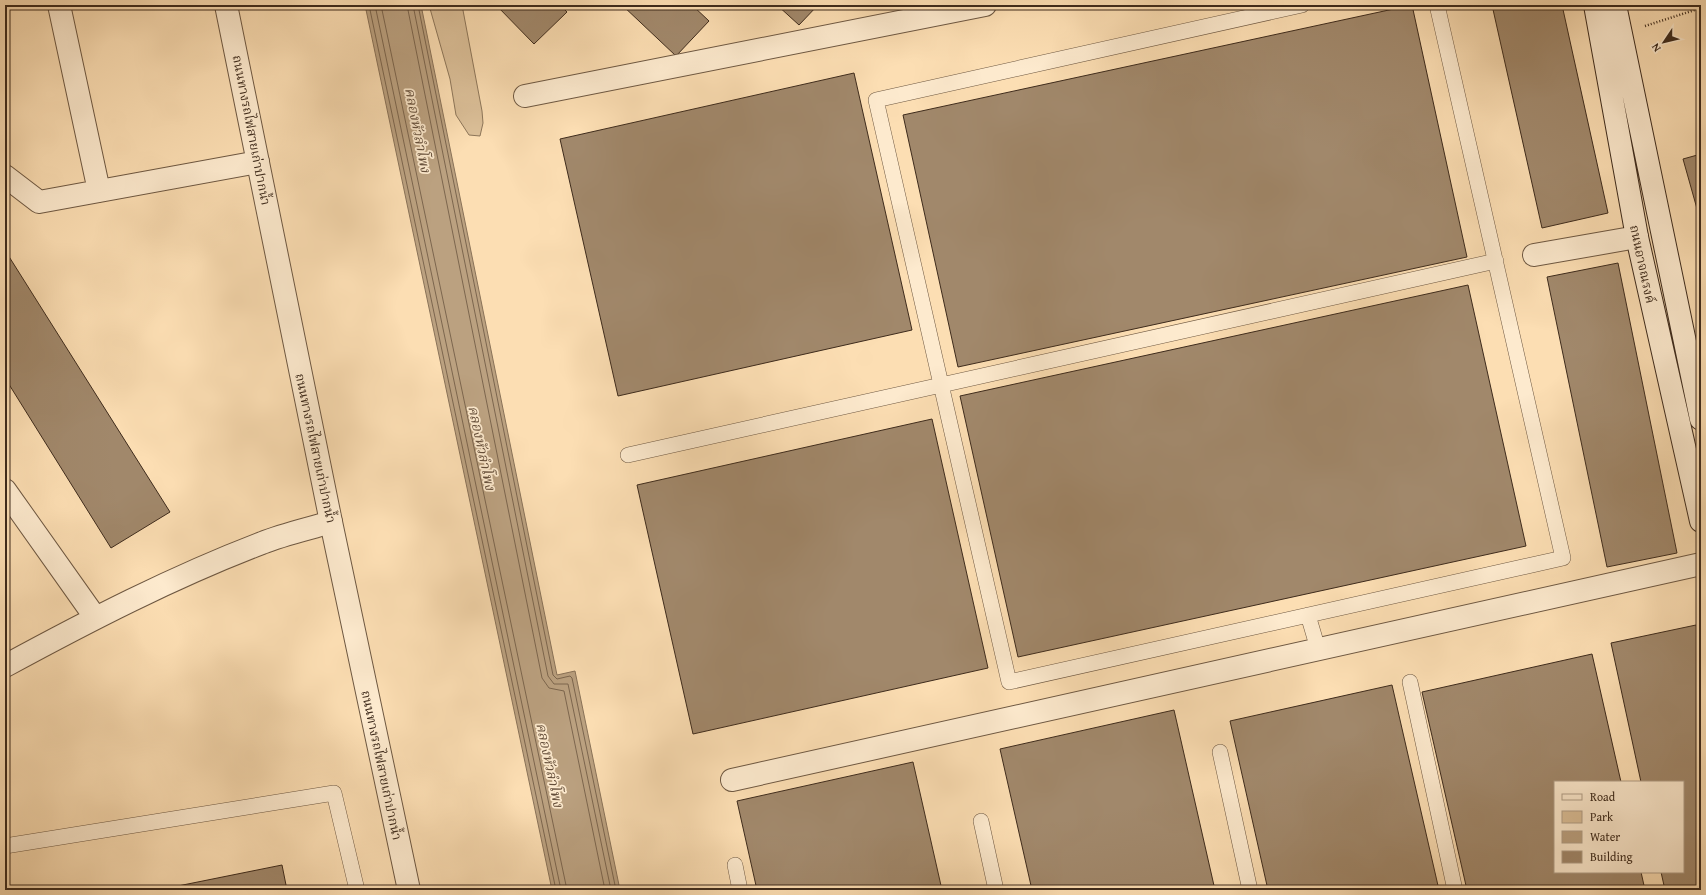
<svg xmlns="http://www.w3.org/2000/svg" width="1706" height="895" font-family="'Gentium Book Plus','Noto Serif Thai',serif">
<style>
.green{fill:#dcc099;stroke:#8d765a}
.water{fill:#bba180;stroke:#897258}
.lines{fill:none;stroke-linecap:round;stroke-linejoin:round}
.shore{stroke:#7c664e;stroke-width:1}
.building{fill:#a1886b;stroke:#3e2b1c}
.service-casing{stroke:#6e5842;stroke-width:16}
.minor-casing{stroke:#6e5842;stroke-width:24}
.tertiary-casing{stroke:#6e5842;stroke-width:24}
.secondary-casing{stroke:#3e2b1c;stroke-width:24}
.path{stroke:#3e2b1c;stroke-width:2.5;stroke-dasharray:1 2;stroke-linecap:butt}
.service{stroke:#fdeace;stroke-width:15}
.minor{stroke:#fdeace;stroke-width:22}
.tertiary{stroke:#fdeace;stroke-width:22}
.secondary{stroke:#fdeace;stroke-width:22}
.labels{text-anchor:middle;stroke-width:3.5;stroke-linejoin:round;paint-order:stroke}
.street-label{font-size:13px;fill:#3e2b1c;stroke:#fdeace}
.water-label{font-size:14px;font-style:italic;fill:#644e3a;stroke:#fdeace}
</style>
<rect width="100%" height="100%" fill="#fcdeb3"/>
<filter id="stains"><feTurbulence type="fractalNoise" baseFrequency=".005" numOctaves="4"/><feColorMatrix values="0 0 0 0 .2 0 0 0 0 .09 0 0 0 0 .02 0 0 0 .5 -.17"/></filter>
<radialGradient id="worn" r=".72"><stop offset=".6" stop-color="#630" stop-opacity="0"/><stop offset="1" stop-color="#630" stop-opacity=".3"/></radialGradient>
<!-- green -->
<path class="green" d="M 429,5 L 462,5 L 482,111 L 483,123 L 480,136 L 469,135 L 456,115 L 450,79 Z"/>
<!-- water -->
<path class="water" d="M 365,5 L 421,5 L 557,675 L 575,671 L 620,890 L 552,890 Z"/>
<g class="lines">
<!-- shore -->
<path class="shore" d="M 369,5 L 556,890
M 375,5 L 561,890
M 381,5 L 567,890
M 407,5 L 542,678 L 549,688 L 564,691 L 605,890
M 413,5 L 548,676 L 554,684 L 568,684 L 611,890
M 418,5 L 553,675 L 557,679 L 570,676 L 572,678 L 616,890"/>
</g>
<!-- building -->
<path class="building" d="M 496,5 L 560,5 L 567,12 L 534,44 Z
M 622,5 L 692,5 L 709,21 L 676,56 Z
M 777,5 L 818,5 L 799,25 Z
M 1412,5 L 1467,257 L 958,367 L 903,115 Z
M 1492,5 L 1562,5 L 1608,213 L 1542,228 Z
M 854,73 L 912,330 L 618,396 L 560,139 Z
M 1701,154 L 1701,223 L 1683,159 Z
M 8,255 L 170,512 L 111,548 L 5,378 L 5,257 Z
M 1618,263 L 1677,553 L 1607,567 L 1547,277 Z
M 1468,285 L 1526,546 L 1018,657 L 960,396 Z
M 932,419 L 988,668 L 693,734 L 637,485 Z
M 1696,625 L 1701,646 L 1701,890 L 1665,890 L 1661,872 L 1683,872 L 1683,782 L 1641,782 L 1611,643 Z
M 1592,654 L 1621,782 L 1555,782 L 1555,872 L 1641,872 L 1645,890 L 1467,890 L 1422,692 Z
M 1392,685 L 1439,890 L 1268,890 L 1230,721 Z
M 1174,710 L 1215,890 L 1032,890 L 1000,749 Z
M 913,762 L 942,890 L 757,890 L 737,801 Z
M 282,865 L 287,890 L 158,890 Z"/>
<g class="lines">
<!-- service casing -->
<g class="service-casing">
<path id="service" d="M 1302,5 L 876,100 L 1009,682 L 1563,558 L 1437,5
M 628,455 L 1496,261
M 1308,615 L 1318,649
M 1410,682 L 1455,890
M 1220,752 L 1250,890
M 981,821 L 996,890
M 5,846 L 334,793 L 357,890
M 735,865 L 740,890"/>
</g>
<!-- minor casing -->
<g class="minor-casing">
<path id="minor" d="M 59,5 L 99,191
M 525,96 L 985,5
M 5,176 L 39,202 L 258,162
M 1534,255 L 1637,237
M 5,490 L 95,617
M 5,666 C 88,621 173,577 262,543 C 284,534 308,529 331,522
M 732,780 L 1701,564"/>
</g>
<!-- tertiary casing -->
<g class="tertiary-casing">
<path id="tertiary" d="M 226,5 L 331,522 L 409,890"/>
</g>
<!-- secondary casing -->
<g class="secondary-casing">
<path id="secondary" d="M 1595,5 L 1637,237 L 1701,521
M 1615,5 L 1701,419"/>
</g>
<!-- path -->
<path class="path" d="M 1645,26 L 1701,8"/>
<!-- service -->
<use href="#service" class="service"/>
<!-- minor -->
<use href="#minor" class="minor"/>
<!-- tertiary -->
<use href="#tertiary" class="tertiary"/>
<!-- secondary -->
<use href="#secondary" class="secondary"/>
</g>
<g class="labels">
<!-- street labels -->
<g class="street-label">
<text transform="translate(252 130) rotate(79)" y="5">ถนนทางรถไฟสายเก่าปากน้ำ</text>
<text transform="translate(1643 264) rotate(78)" y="5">ถนนอาจณรงค์</text>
<text transform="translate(316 448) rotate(78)" y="5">ถนนทางรถไฟสายเก่าปากน้ำ</text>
<text transform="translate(382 765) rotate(78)" y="5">ถนนทางรถไฟสายเก่าปากน้ำ</text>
</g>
<!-- water labels -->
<g class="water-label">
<text transform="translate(418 130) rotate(79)" y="5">คลองหัวลำโพง</text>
<text transform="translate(482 448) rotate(78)" y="5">คลองหัวลำโพง</text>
<text transform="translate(550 765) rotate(78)" y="5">คลองหัวลำโพง</text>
</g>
</g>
<!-- margin -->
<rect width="1706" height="895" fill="none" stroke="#fcdeb3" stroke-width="20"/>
<rect x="6" y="6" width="1694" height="883" fill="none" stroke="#3e2b1c" stroke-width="2"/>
<rect x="10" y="10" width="1686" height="875" fill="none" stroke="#3e2b1c"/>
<!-- legend -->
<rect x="1554" y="781" width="130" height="92" fill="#fdeace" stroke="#b19e87"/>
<rect x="1562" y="794" width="20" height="6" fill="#fdeace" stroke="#b19e87"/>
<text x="1590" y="801" font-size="12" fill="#3e2b1c">Road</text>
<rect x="1562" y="811" width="20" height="12" fill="#dcc099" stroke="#b19e87"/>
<text x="1590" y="821" font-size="12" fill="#3e2b1c">Park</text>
<rect x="1562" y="831" width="20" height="12" fill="#bba180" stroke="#b19e87"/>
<text x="1590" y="841" font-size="12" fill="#3e2b1c">Water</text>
<rect x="1562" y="851" width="20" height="12" fill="#a1886b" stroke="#b19e87"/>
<text x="1590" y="861" font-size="12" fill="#3e2b1c">Building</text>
<!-- north arrow -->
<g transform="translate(1664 42) rotate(235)" stroke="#fdeace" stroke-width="3" paint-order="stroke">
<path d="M0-3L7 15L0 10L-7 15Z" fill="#3e2b1c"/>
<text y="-6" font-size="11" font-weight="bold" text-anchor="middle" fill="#3e2b1c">N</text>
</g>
<rect width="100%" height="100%" filter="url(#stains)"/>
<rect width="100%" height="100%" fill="url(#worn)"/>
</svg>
